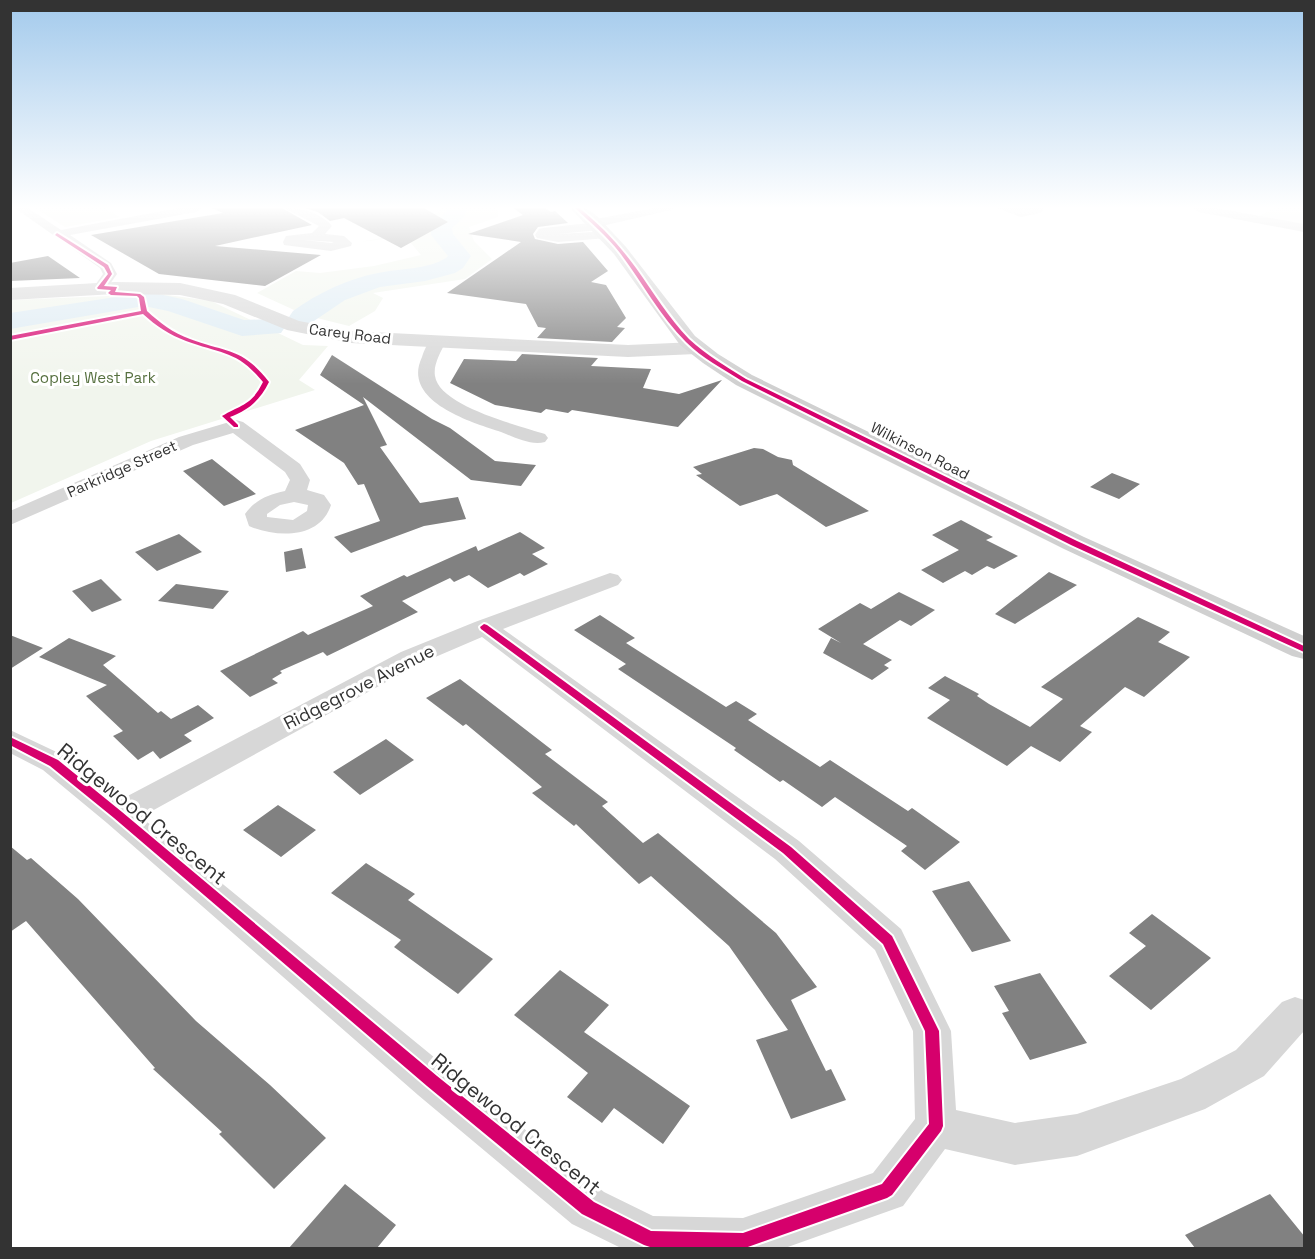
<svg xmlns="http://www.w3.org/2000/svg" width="1315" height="1259" font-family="'Space Grotesk',sans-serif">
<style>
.green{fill:#f1f5ed}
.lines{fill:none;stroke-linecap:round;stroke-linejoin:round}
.river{fill:#ddebf3;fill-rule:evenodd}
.building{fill:#818181}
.minor{fill:#d7d7d7;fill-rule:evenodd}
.tertiary{fill:#d7d7d7;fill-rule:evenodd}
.secondary{fill:#d0d0d0;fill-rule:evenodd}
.cycleway-casing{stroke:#fff;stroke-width:4}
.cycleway{fill:#d6006c;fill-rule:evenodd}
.labels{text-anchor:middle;stroke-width:6;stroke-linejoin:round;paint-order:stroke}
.far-street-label{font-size:15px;fill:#333;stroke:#fff}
.far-park-label{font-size:15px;fill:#56703f;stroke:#fff}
.street-label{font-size:18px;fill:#333;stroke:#fff}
.near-street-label{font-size:21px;fill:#333;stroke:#fff}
</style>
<rect width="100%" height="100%" fill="#fff"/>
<!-- green -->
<path class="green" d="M 35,208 L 104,208 L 120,217 L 65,227 Z
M 440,208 L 498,208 L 498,217 L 469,227 L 474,241 L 492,259 L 465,279 L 373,293 L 383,298 L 375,311 L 349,326 L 305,315 L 257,293 L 296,271 L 320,273 L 374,266 L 421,255 L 405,236 L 360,242 L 406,234 L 410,223 L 439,212 Z
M 1275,208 L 1304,208 L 1304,231 L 1250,220 Z
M 160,294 L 211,301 L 303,345 L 328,346 L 299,380 L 315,390 L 151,441 L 11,503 L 11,300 Z"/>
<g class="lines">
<!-- river -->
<path class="river" d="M 447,208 L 467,208 L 464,217 L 452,228 L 453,234 L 471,256 L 463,268 L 455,273 L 425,281 L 380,287 L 345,300 L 311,323 L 302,325 L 293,323 L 289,317 L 293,311 C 318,293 347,279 378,273 C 401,268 426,270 446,258 L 448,256 L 431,235 L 431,227 L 447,211 Z
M 149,292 L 182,299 L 244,320 L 272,319 L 281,321 L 285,327 L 281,333 L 242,336 L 168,311 L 144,306 L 10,329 L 10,313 Z"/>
</g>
<!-- building -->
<path class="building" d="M 212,208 L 282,208 L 312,225 L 215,246 L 321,255 L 265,286 L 159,274 L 91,235 L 223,213 Z
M 304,208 L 424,208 L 448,222 L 401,248 L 344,218 L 330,221 L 318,212 Z
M 513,208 L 545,208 L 551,212 L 555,211 L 568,223 L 538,227 L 533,234 L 535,239 L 558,244 L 583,242 L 608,271 L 591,282 L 606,285 L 626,318 L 617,327 L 625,328 L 612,342 L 537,338 L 546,328 L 538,327 L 526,304 L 447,293 L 521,242 L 468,234 L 523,215 Z
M 48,256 L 80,278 L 10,281 L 10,263 Z
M 522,354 L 598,358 L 591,366 L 651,369 L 643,388 L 679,394 L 722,380 L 678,427 L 572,410 L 568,413 L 546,409 L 541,413 L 495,405 L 450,383 L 464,359 L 516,361 Z
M 332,355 L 432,419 L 450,428 L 495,461 L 536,465 L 521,486 L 471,480 L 363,397 L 387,445 L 380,447 L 420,503 L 458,497 L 466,519 L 424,526 L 351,553 L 334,537 L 380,521 L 364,484 L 358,485 L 344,463 L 295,430 L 364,405 L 320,375 Z
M 754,448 L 763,449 L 778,457 L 792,460 L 793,465 L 869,511 L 826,527 L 777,494 L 740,506 L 696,475 L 702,474 L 693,467 Z
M 212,459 L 256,494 L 224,506 L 183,471 Z
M 1112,473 L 1140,484 L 1119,499 L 1090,487 Z
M 961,520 L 993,537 L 986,540 L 1018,556 L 994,569 L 987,566 L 972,575 L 965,571 L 943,583 L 921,570 L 959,550 L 932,535 Z
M 520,532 L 545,548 L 532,554 L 548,564 L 524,576 L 520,573 L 488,588 L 469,575 L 454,582 L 450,578 L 402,601 L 418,612 L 327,656 L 323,652 L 280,671 L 282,673 L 272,679 L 278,683 L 250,697 L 220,671 L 303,631 L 308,635 L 373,606 L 360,596 L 404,575 L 407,577 L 476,546 L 478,551 Z
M 179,534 L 202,552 L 157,571 L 135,552 Z
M 302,548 L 306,568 L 286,572 L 284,552 Z
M 1049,572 L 1077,585 L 1015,624 L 995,614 Z
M 101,579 L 122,600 L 92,612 L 72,591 Z
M 176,584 L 229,591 L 213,609 L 158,601 Z
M 899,592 L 935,610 L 911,626 L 900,620 L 863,644 L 892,660 L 884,665 L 889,668 L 872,680 L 823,653 L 831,638 L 841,643 L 818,629 L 860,603 L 871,609 Z
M 600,615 L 635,638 L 626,643 L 726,707 L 736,701 L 757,714 L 748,720 L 820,767 L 830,760 L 908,811 L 912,808 L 960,842 L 925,870 L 901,851 L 907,846 L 835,797 L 822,807 L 783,780 L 780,782 L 734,750 L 736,748 L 618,669 L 626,664 L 574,630 Z
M 1138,617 L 1170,632 L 1158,642 L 1190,657 L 1144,697 L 1125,687 L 1080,726 L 1092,732 L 1060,762 L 1031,746 L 1007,766 L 927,718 L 950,700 L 928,688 L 945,676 L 979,694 L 977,696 L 989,704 L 1030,727 L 1063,699 L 1041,687 Z
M 10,635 L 43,648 L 10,669 Z
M 69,638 L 116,656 L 103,665 L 158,713 L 161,711 L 171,719 L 198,705 L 214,718 L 184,735 L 192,741 L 160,759 L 153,751 L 138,760 L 113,736 L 123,731 L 86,696 L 107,685 L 39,657 Z
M 460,679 L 552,750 L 545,754 L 608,802 L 602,806 L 643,843 L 658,833 L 776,933 L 817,987 L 791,1000 L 826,1071 L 831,1069 L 846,1100 L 791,1119 L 756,1040 L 788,1030 L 729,946 L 651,876 L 639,884 L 576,824 L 574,826 L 532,793 L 542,787 L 466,724 L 463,726 L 426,698 Z
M 386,739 L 414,760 L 360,795 L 333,772 Z
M 278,805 L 316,830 L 281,857 L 243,830 Z
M 10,846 L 27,860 L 31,858 L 78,899 L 196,1021 L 270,1085 L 326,1138 L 274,1189 L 219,1134 L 222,1132 L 153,1069 L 155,1068 L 26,921 L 10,932 Z
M 366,863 L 415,894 L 408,900 L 493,959 L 458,994 L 394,947 L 401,940 L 331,893 Z
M 969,881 L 1011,941 L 972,952 L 932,891 Z
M 1152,914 L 1211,958 L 1151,1010 L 1109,976 L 1146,946 L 1129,933 Z
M 560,970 L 609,1005 L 584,1032 L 690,1106 L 663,1144 L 614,1108 L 602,1123 L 567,1097 L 588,1073 L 514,1015 Z
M 1040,973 L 1087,1043 L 1030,1060 L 1002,1013 L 1009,1011 L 994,986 Z
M 345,1184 L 396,1225 L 377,1248 L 289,1248 Z
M 1270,1194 L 1305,1237 L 1305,1248 L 1195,1248 L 1185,1235 Z"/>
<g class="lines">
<!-- minor -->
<path class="minor" d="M 15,208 L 28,208 L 61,230 L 179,208 L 202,208 L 196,212 L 70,235 L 111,263 L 117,274 L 105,291 L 100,292 L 93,288 L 103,274 L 100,268 Z
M 284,208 C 300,207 322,213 332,226 L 325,234 L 344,236 L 352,243 L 351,246 L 331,251 L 284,245 L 283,242 L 286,236 L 312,233 L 319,226 ZM 304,240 L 334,242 L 331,243 Z
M 654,208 L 673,208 L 671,210 L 606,225 L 604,229 L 600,230 L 558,234 L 611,231 L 613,234 L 611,237 L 607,238 L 558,242 L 537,238 L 535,235 L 539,229 L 543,228 L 590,223 L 596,219 Z
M 997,208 L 1043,208 L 1044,209 L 1040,213 L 1021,217 Z
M 1193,208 L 1216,208 L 1304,224 L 1304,232 L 1199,212 Z
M 438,336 L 446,341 C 441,352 433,364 435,376 C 439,406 520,426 545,434 L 548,438 L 545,442 C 531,446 514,437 501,432 C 470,422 401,401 422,357 C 425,348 429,338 438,336 Z
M 236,420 L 243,422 L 300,464 L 310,480 L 307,490 L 324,495 L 331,505 C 320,539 277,538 249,526 L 245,514 C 256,499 268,495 285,491 L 290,480 L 285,472 L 233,433 L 193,445 L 10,525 L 10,511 L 179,437 ZM 294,502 L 308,505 L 307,511 L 293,520 L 267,517 L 267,514 L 280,505 Z
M 610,573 L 618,575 L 622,580 L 618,585 L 503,629 L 799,841 L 901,929 L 951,1031 L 956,1110 L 1015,1123 L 1077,1114 L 1181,1079 L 1236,1050 L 1282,1002 L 1295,997 L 1304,1000 L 1304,1031 L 1264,1076 L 1205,1109 L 1077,1156 L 1015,1165 L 945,1149 L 903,1206 L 785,1248 L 621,1248 L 572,1224 L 418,1095 L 107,823 L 43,770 L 10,753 L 10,730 L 65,756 L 120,800 L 401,652 L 475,622 ZM 482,637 L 775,859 L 875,950 L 913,1031 L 915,1119 L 873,1173 L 743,1218 L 653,1216 L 604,1192 L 446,1067 L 141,817 L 419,664 Z"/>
<!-- tertiary -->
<path class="tertiary" d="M 115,282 L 180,283 L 235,295 L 299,321 L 351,331 L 628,345 L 696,342 L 703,344 L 707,348 L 703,352 L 696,354 L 628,357 L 351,343 L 287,330 L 223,304 L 180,295 L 115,294 L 10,300 L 10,288 Z"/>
<!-- secondary -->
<path class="secondary" d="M 570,208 L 586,208 L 598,217 L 626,247 L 695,336 L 718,354 L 752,375 L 1084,537 L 1304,636 L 1304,659 L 1292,656 L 1064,549 L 736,385 L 703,363 L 680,345 L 614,254 Z"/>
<!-- cycleway casing -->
<g class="cycleway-casing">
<path id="cycleway" d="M 575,208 L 579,208 C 601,225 620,246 636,268 C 653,292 669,318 689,339 C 706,355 727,367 746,379 L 1077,541 L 1304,646 L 1304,652 L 1071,545 L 742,381 C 723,369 702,358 686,342 C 660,316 642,282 620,253 C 607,236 591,223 575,208 Z
M 57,233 L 108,265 L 112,274 L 104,286 L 117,287 L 115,292 L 140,294 L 144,297 L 147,311 C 160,323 173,333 190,339 C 227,353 242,347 269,382 C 260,400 249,410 230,417 L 238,425 L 238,427 L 234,427 L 222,416 C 242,404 251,406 263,382 C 237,350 221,354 186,341 C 170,335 156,326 143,314 L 10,340 L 10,336 L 141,311 L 139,298 L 137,296 L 111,295 L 108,293 L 111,290 L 98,289 L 97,288 L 108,274 L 104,267 L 55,235 Z
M 484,624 L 487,625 L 791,847 L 892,936 L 939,1031 L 943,1126 L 941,1131 L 892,1195 L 887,1198 L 745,1248 L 650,1247 L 644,1245 L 582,1214 L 427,1086 L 114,818 L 50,766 L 10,745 L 10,737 L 58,760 L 122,812 L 437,1076 L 594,1202 L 651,1231 L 743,1233 L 882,1184 L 929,1124 L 925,1031 L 883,944 L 783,853 L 481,629 L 480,627 Z"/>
</g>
<!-- cycleway -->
<use href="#cycleway" class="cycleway"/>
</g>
<!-- sky -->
<linearGradient id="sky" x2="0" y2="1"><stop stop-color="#a3caec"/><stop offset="0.54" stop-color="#fff"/><stop offset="1" stop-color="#fff" stop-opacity="0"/></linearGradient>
<rect width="1315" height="384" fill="url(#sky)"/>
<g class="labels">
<!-- far-street labels -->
<g class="far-street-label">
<text transform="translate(350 334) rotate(7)" y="5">Carey Road</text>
<text transform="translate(920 451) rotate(27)" y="5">Wilkinson Road</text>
<text transform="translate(122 469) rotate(-24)" y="5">Parkridge Street</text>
</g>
<!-- far-park labels -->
<g class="far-park-label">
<text x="93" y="383">Copley West Park</text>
</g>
<!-- street labels -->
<g class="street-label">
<text transform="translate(359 687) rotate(-27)" y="6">Ridgegrove Avenue</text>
</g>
<!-- near-street labels -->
<g class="near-street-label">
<text transform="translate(142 814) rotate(39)" y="7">Ridgewood Crescent</text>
<text transform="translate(516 1124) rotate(39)" y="7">Ridgewood Crescent</text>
</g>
</g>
<!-- border -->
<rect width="1315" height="1259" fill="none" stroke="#333333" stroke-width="24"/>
</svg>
